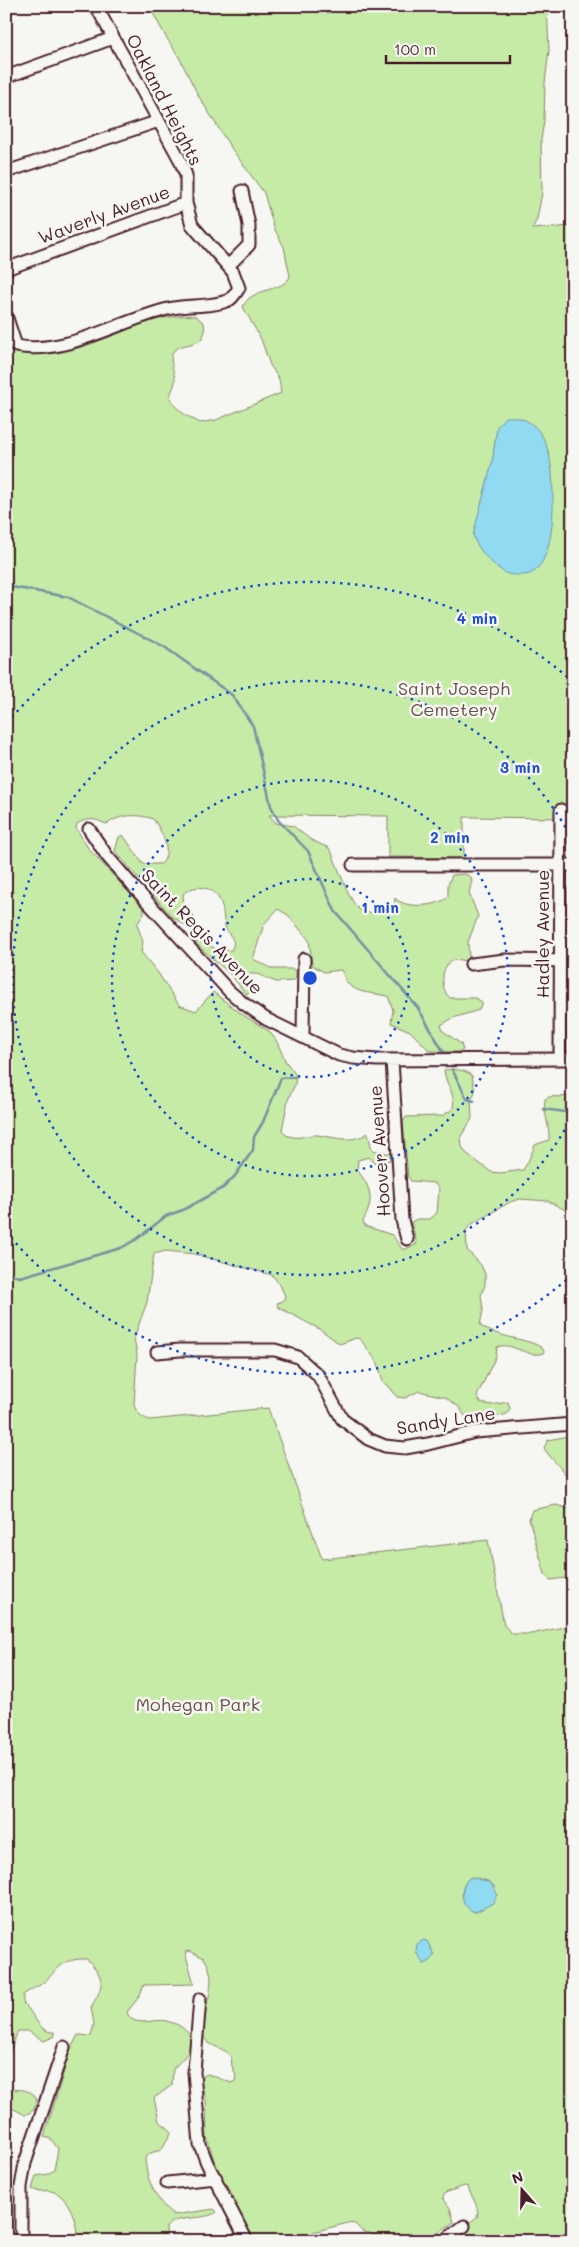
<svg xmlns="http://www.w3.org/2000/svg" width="579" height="2247" font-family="Mali,sans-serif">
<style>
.green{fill:#c5eba6;stroke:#888568;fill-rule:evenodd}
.water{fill:#91dbf2;stroke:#7590a2}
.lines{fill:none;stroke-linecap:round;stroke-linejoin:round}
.stream{stroke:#7590a2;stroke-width:2.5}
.minor-casing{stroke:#4a1f2b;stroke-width:15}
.minor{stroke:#f6f6f2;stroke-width:11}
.ring{fill:none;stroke:#1d4ed8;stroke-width:2.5;stroke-dasharray:2.5 5}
.labels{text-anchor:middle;stroke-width:5;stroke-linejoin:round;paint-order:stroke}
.street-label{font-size:18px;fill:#4a1f2b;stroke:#f6f6f2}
.park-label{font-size:18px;fill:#69524a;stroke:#f6f6f2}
.centre{fill:#1d4ed8;stroke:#f6f6f2;stroke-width:2.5}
.ring-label{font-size:15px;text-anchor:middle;font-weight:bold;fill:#1d4ed8;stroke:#f6f6f2;stroke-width:5;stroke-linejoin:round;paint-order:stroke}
</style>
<rect width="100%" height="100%" fill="#f6f6f2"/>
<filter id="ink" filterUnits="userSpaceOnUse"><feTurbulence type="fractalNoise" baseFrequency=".02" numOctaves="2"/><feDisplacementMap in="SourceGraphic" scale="10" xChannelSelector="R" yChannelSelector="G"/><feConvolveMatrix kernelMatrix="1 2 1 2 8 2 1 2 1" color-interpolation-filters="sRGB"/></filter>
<g filter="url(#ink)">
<!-- green -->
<path class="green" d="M 149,6 L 547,6 L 549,50 L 545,83 L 544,121 L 541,140 L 542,193 L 537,219 L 532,229 L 573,226 L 573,818 L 464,817 L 464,858 L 388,857 L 388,816 L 269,815 L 276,823 L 293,826 L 311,840 L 329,848 C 337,860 349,906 362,911 C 365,912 373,913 377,913 C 384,914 391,911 394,906 L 395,898 C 404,909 438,907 448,897 L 448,885 L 452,875 L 465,874 L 471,877 L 472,881 L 469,893 L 478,916 L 468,942 L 469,957 L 465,961 C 461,960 457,959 453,960 C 440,965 440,990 450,998 L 475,998 L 482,1002 L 479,1010 L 453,1018 L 441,1025 L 443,1031 L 461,1044 L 463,1050 L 457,1052 L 430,1051 L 410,1031 L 391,1023 L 393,1010 L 388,996 C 375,993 358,994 348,984 C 345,981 344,974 341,970 L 324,972 L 312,965 L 309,940 L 288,915 L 278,909 L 264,924 L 253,959 L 273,969 L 293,969 L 296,971 L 296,978 L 293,981 L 276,982 L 257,974 L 250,974 C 246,979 252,987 248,994 L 246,994 L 231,975 L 196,944 L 197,940 L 221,951 L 231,950 C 238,940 228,936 225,926 C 223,919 224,910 221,903 C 215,887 196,882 183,894 L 184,905 L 194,916 L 192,923 L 185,925 L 171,916 L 115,851 L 119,837 L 123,835 L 143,864 L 161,864 C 173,853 162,831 153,819 C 143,815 126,814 116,819 C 112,820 110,823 106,824 C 95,819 89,817 77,824 L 76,828 L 88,848 L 144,909 L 144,914 L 137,924 L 143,942 L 141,952 L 158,973 L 179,1005 L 196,1011 L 213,992 L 243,1015 L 269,1031 L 276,1040 L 286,1062 L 296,1075 L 295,1084 L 288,1100 L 282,1130 L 286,1135 C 301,1141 304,1134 317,1135 C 335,1137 351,1144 368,1133 L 372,1150 L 391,1154 L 390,1160 L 375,1163 L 369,1157 L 358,1160 L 357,1170 C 371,1187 375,1200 363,1221 L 365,1226 L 392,1235 L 403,1250 L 417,1244 L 411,1222 L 417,1219 L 430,1219 L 437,1213 L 439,1189 L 434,1183 L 411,1181 L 408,1177 L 403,1122 L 406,1117 L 442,1116 L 453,1109 C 456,1092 445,1085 444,1070 C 453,1069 466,1069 472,1076 L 475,1092 L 471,1100 L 472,1119 L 461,1136 L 462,1147 L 466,1153 L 491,1172 L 501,1173 L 523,1170 L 528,1162 L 535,1145 L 549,1140 C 550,1126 543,1113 545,1099 C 554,1093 565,1101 573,1093 L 573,1214 L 548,1201 L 520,1199 L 510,1202 L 472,1224 L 466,1230 L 467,1250 L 481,1265 L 485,1274 L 485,1285 L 481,1295 L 483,1310 L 480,1325 C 493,1338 539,1339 544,1351 L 543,1353 C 527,1359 513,1341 497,1347 L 496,1356 L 477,1396 L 481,1403 L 492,1405 L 508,1402 L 510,1409 L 507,1414 L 487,1419 L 465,1416 L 459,1407 L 445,1397 L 419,1391 L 405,1398 L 397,1397 L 389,1386 L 383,1382 L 378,1363 L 360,1339 L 356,1338 L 340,1344 L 321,1330 L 278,1307 L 277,1303 L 283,1301 L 285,1296 L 280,1285 L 272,1275 L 194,1254 L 166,1251 L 154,1254 L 147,1302 L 134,1338 L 137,1355 L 134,1405 C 137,1413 142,1418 150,1420 L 268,1408 L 322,1559 L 488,1540 L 504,1625 L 512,1634 L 531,1634 L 573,1625 L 573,2241 L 445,2241 L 477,2217 C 480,2205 471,2198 468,2187 L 464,2186 L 445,2193 L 443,2198 L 450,2208 L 454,2222 L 426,2241 L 380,2241 L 370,2233 L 363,2232 L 355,2224 L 348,2223 L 313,2232 L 311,2237 L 313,2241 L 253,2241 L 215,2164 L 207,2137 L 206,2099 L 200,2081 L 203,2076 L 208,2074 L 231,2083 L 235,2081 C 237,2075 234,2071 232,2066 C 231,2062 232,2058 230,2055 C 222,2046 205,2047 203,2034 C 201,2007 221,1983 204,1958 L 190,1951 L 185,1952 L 194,1984 L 144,1985 L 139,1997 L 127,2012 C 132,2029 155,2018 166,2021 C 174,2023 180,2025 186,2031 C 201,2044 182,2059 173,2069 L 172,2085 L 154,2098 L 159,2121 L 168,2128 L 171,2133 L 161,2150 L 150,2153 L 145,2158 C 146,2180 157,2203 174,2215 L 214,2209 L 217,2212 C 205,2221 174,2214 166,2228 L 167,2241 L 37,2241 L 61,2240 L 77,2234 C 76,2219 68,2195 51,2191 C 45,2190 37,2192 32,2189 L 36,2176 L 48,2174 L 54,2170 L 58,2149 L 51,2139 L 44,2137 L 47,2127 L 71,2048 L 78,2035 L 91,2036 L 94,2024 L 91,2007 C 105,1984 105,1978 87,1959 C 62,1958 60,1968 44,1982 C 38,1987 29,1990 23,1995 L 23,2003 C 34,2012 38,2033 54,2032 L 55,2036 L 44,2041 L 28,2031 L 18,2031 L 6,2060 L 6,347 C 73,375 131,310 196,316 L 204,323 C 209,353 178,338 172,354 C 169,361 175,372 175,381 C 174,386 172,391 170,396 L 175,406 L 184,414 L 200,423 L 216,420 L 281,393 L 279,379 L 270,365 L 261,339 L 243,307 C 250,287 285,292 290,276 L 284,247 L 274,228 L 264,193 L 229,145 L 198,95 L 179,57 L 166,37 ZM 471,1877 L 488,1881 L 495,1887 L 492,1903 L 475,1912 C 460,1907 458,1886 471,1877 Z
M 573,1435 L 573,1480 L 568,1479 C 562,1467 551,1460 544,1448 L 548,1440 Z
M 556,1505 L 573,1510 L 573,1577 L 550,1580 L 545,1574 L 529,1519 L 532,1510 Z
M 6,2087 C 18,2092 30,2086 37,2100 L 34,2110 L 25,2115 L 14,2109 L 6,2110 Z"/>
<!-- water -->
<path class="water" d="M 505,417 C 553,414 553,472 553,505 C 553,523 550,557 536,570 C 531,575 525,575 519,575 C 512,575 506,575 501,570 C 490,562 477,549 473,535 L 492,463 L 497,427 Z
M 472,1877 L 491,1883 L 497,1894 L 493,1903 L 476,1912 C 460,1909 459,1888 469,1878 Z
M 424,1940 L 427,1941 L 434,1955 L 429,1962 L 424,1964 L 416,1952 L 417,1944 Z"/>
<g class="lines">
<!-- stream -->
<path class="stream" d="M 6,586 L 68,597 L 163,646 L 232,695 L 253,726 L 271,806 L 278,820 L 308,851 L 335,911 L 418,1008 L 443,1051
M 452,1069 L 467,1099 L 474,1101
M 543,1109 L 573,1113
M 6,1273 L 20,1277 L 121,1248 L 137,1239 L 166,1216 L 183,1210 L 223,1188 L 235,1176 L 253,1150 L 254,1137 L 263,1122 L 281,1078 L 295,1077"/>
<!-- minor casing -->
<g class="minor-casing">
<path id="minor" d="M 6,77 L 113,38
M 6,172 L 159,121
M 228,266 L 249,245 L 249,225 L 242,191
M 6,269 L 186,203
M 6,315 L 16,346 C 66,356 120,320 168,309 C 188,304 211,308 229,300 C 233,298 236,292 239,288 L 233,272 L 192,225 L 186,203 L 186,175 L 179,158 L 96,6
M 89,829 L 107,856 L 132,885 L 229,991 L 243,1003 L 266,1019 L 339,1055 L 353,1058 L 377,1060 L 573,1059
M 353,865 L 573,865
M 471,964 L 505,960 L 573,961
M 303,1037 L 304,959
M 560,1059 L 561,810
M 392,1060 L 402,1220 L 407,1239
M 157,1352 L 180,1350 L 275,1350 L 298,1357 L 318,1375 L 342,1419 L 368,1439 L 385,1446 L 405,1448 L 428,1444 L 475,1432 L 573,1424
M 200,1999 L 194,2072 L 200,2145 L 207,2163 L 247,2241
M 167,2183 L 216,2178
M 21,2241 L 21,2187 L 25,2163 L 64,2047
M 444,2241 L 464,2226"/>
</g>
<!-- minor -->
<use href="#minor" class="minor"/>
</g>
</g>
<!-- distance rings -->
<g class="ring">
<circle cx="310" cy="978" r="99"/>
<circle cx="310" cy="978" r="198"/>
<path d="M572 1117A297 297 0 1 1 572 839"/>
<path d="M572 1275A396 396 0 0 1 7 1233M7 723A396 396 0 0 1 572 681"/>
</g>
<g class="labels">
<!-- street labels -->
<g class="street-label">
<text transform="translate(164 100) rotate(63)" y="6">Oakland Heights</text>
<text transform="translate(104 215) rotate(-20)" y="6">Waverly Avenue</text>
<text transform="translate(202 932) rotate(46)" y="6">Saint Regis Avenue</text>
<text transform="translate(543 934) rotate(-90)" y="6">Hadley Avenue</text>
<text transform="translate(380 1151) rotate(-94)" y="6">Hoover Avenue</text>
<text transform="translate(446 1421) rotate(-9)" y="6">Sandy Lane</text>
</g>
<!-- park labels -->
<g class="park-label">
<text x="454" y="695">Saint Joseph<tspan x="454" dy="21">Cemetery</tspan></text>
<text x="198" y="1711">Mohegan Park</text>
</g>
</g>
<circle cx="310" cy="978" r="8" class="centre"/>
<g class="ring-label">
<text x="477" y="624">4 min</text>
<text x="520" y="773">3 min</text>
<text x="450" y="843">2 min</text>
<text x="380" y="913">1 min</text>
</g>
<!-- margin -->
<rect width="579" height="2247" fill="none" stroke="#f6f6f2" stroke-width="25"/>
<rect x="12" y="12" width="554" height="2222" fill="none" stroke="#4a1f2b" stroke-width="2" filter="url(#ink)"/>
<!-- north arrow -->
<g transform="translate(522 2190) rotate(340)" stroke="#f6f6f2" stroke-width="4" paint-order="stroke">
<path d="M0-4L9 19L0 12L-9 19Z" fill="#4a1f2b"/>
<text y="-8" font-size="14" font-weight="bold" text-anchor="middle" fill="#4a1f2b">N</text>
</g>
<!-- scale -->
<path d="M386 55v8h124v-8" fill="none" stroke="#4a1f2b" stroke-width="2.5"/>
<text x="394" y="55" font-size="15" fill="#4a1f2b" stroke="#f6f6f2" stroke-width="4" paint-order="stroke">100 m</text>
</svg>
